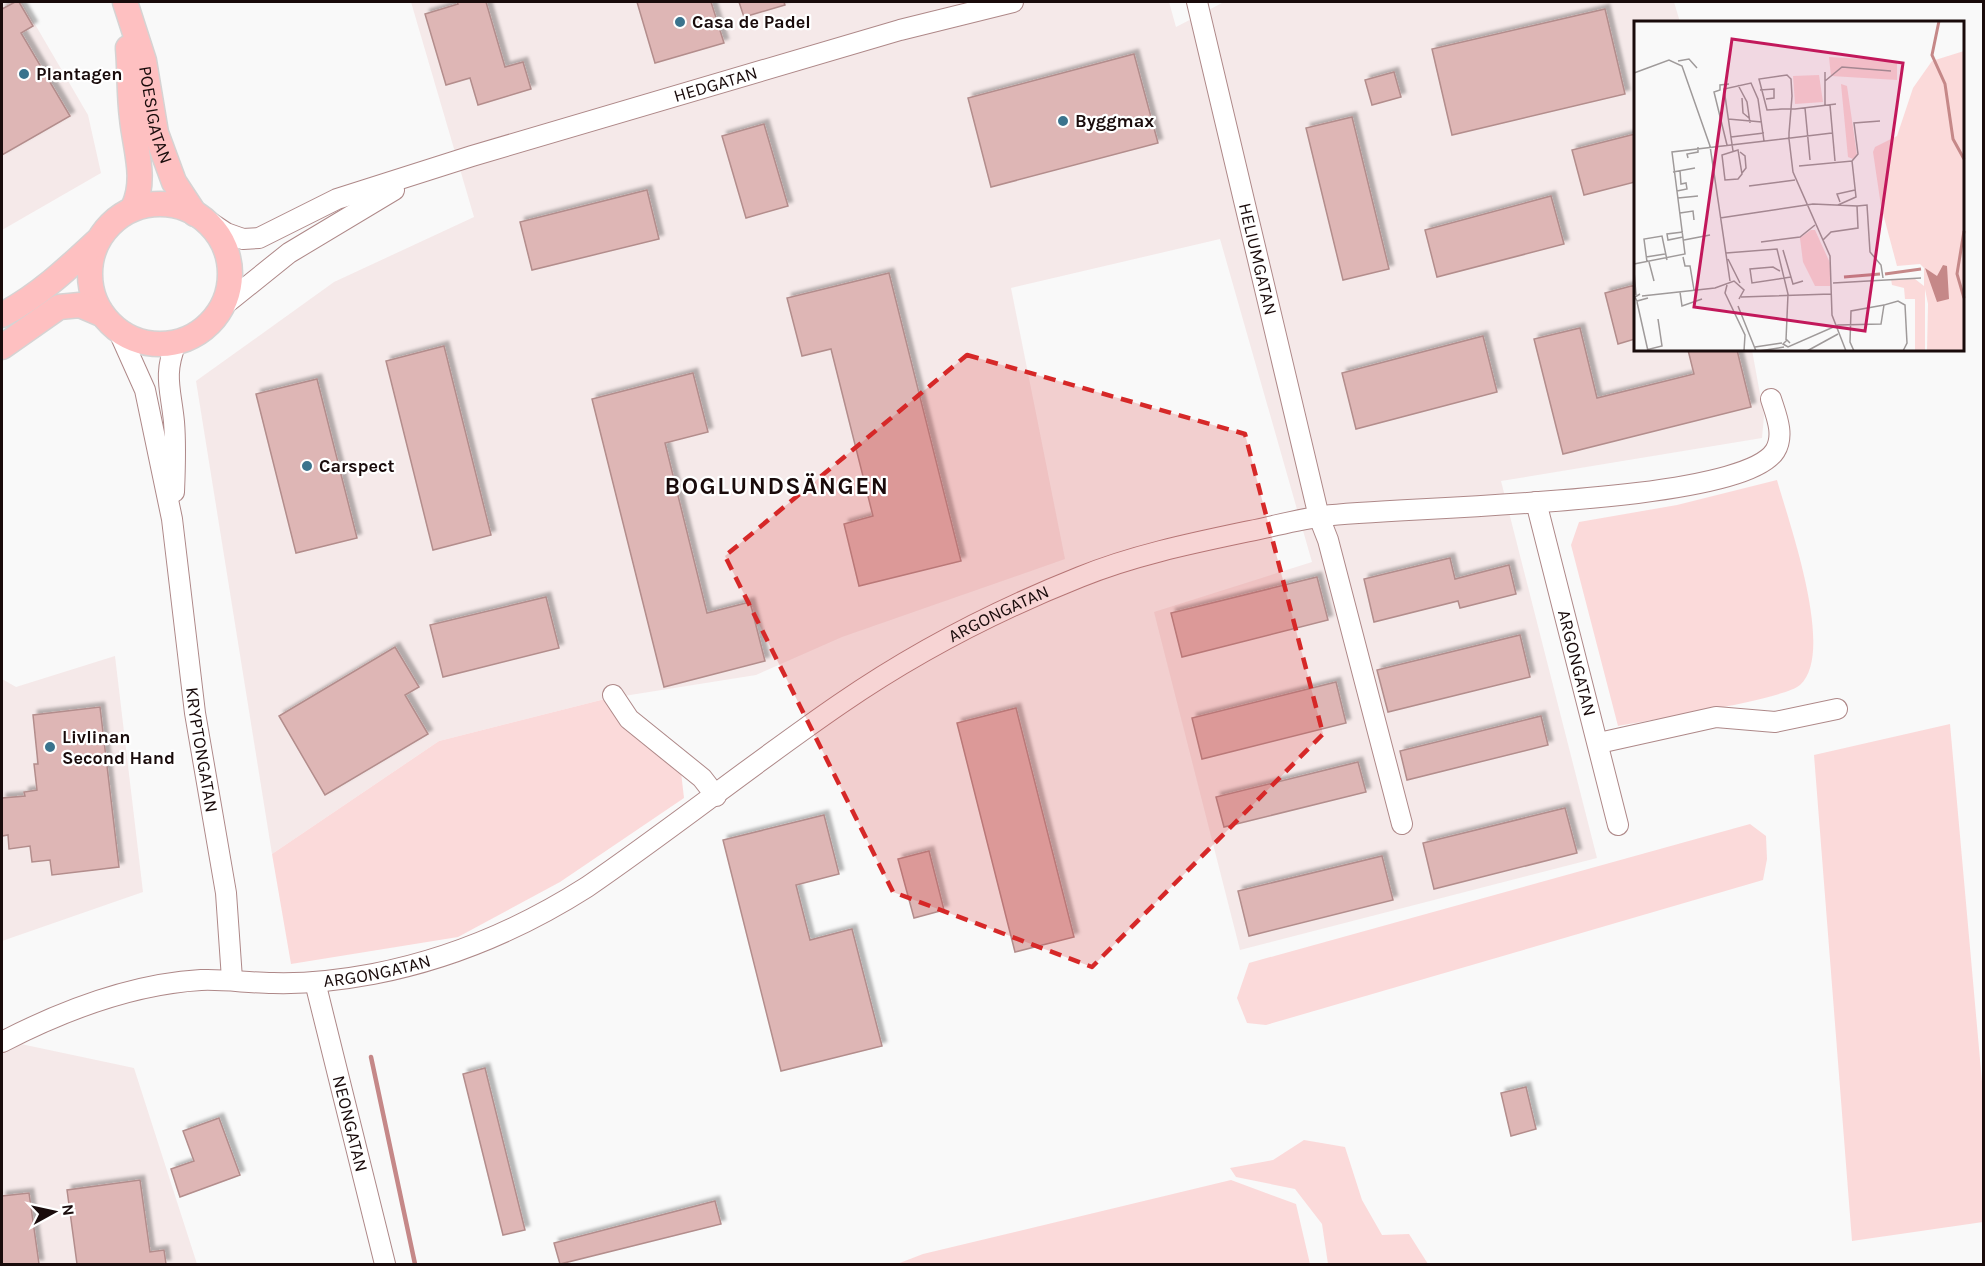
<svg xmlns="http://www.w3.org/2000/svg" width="1985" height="1266" font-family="Karla,sans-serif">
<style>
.built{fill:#f5e9e9}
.green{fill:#fbdada}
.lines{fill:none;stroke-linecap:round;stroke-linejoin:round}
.stream{stroke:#c58888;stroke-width:4.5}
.building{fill:#deb6b5;stroke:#b38d8c;stroke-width:1.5;filter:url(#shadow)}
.minor-casing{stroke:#ae8888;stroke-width:22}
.major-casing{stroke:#d6d3d3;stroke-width:27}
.minor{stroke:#fff;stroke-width:20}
.major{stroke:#fec0c1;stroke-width:24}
.marked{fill:#d62828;fill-opacity:0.2;stroke:#d62828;stroke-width:4.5;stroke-dasharray:12 8;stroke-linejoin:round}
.poi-dot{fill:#3a738d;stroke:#fff;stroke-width:2}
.labels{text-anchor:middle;stroke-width:4.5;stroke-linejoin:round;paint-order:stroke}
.poi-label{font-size:18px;font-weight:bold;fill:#190b0b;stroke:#fff;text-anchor:start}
.street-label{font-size:18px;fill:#190b0b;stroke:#fff}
.district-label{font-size:24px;font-weight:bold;letter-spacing:1.5px;fill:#190b0b;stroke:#fff}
.inset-river{fill:none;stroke:#c58888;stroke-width:3}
.inset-road{fill:none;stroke:#9f9a9a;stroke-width:1.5}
.view{fill:#c2185b;fill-opacity:0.15;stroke:#c2185b;stroke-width:3}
.inset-edge{fill:none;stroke:#190b0b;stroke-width:3}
</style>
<defs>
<filter id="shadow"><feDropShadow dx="4.5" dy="-4.5" stdDeviation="1.5" flood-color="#0004"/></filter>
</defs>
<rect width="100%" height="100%" fill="#f9f9f9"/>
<!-- built -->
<path class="built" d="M 2,2 L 22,2 L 88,115 L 101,173 L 2,230 Z
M 411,2 L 1169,2 L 1176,27 L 1224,2 L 1674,2 L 1680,22 L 1636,22 L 1636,350 L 1752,350 L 1764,416 L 1762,438 L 1501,481 L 1597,858 L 1240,950 L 1154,612 L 1312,562 L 1220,239 L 1011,288 L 1065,559 L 842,637 L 756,675 L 605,699 L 439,741 L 272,854 L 196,381 L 334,282 L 474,217 Z
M 115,656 L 143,892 L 2,941 L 2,679 L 16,687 Z
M 2,1040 L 134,1068 L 197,1264 L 2,1264 Z"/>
<!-- green -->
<path class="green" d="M 1777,480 C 1789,523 1836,653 1800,685 C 1783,700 1648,720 1618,726 L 1571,545 L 1579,522 L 1677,505 Z
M 605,699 L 621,726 L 681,772 L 684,798 L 560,882 L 458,937 L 291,964 L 272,854 L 439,741 Z
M 1950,724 L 1983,1093 L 1983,1222 L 1852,1241 L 1814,755 Z
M 1750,824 L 1766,836 L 1767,859 L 1763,880 L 1266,1025 L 1247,1023 L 1237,998 L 1249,963 Z
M 1304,1140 L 1345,1147 L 1362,1200 L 1382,1235 L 1409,1234 L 1428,1264 L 1328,1264 L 1322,1224 L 1295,1189 L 1236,1177 L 1230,1168 L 1273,1160 Z
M 1231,1180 L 1296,1204 L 1310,1264 L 897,1264 L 923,1254 Z"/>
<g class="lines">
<!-- stream -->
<path class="stream" d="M 371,1057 L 415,1264"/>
</g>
<!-- building -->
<path class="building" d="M 15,2 L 19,2 L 33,26 L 21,33 L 70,116 L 2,155 L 2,9 Z
M 457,2 L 486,2 L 505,67 L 523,62 L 531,89 L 478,105 L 470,78 L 446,85 L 425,14 L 458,4 Z
M 637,2 L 711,2 L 724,43 L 655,63 Z
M 739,2 L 784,2 L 785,5 L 744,17 Z
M 1605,9 L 1625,94 L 1452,135 L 1432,49 Z
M 1134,54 L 1158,143 L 991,187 L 968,98 Z
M 1394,72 L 1401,97 L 1372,105 L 1365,80 Z
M 1352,117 L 1389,269 L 1343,280 L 1306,128 Z
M 764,124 L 788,206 L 746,218 L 722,136 Z
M 1635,134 L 1635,182 L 1584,195 L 1572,150 Z
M 647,190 L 659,239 L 532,270 L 520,222 Z
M 1551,196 L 1564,244 L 1437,277 L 1425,230 Z
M 889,273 L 961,561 L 859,586 L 844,524 L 873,516 L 831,349 L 802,356 L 787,298 Z
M 1635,285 L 1635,339 L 1618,344 L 1605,293 Z
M 1580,328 L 1597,398 L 1694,374 L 1688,350 L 1737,350 L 1751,407 L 1563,454 L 1534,339 Z
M 1483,336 L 1497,392 L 1356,429 L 1342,373 Z
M 444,346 L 491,535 L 433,550 L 386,361 Z
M 693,373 L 708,432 L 665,443 L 707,613 L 750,602 L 765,661 L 664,687 L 592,399 Z
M 317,379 L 357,538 L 296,553 L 256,394 Z
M 1450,558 L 1455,579 L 1509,565 L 1516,594 L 1460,608 L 1458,601 L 1374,622 L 1364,579 Z
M 1317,577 L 1328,620 L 1182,657 L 1171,613 Z
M 546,597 L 559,648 L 443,677 L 430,625 Z
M 1520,635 L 1530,677 L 1388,712 L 1377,670 Z
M 395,647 L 419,687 L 405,695 L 428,734 L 325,795 L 279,716 Z
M 1336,682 L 1346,723 L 1202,759 L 1192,718 Z
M 100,707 L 119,867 L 52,875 L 50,860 L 32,862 L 30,846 L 9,849 L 8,835 L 2,836 L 2,798 L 25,796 L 24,792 L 37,790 L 34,764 L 38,764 L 33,715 Z
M 1016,708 L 1074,937 L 1015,952 L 957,723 Z
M 1541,716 L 1548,745 L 1407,780 L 1400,751 Z
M 1358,762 L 1366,792 L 1224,827 L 1216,797 Z
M 1565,808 L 1577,853 L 1434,889 L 1423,843 Z
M 824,815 L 839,874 L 796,885 L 810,940 L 852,929 L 882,1046 L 781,1071 L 723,840 Z
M 929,851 L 944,910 L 914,918 L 898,859 Z
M 1382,856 L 1393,900 L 1249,936 L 1238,891 Z
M 485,1068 L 525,1230 L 503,1235 L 463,1074 Z
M 1526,1087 L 1536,1129 L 1511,1136 L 1501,1093 Z
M 219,1118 L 240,1175 L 180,1197 L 171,1169 L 194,1161 L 183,1131 Z
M 140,1180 L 150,1252 L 164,1250 L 166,1264 L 77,1264 L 67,1190 Z
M 29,1193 L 39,1264 L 2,1264 L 2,1196 Z
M 715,1201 L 721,1224 L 560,1264 L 554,1243 Z"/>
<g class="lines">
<!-- minor casing -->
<g class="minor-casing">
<g id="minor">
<path id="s1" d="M 1197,2 L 1319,517 L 1328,540 L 1402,824"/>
<path id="s2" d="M 205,219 L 226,233 L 243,239 L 259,238 L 337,199 L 472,156 L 900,30 L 1013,2"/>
<path d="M 223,306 L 289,253 L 394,190"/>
<path id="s3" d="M 119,332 L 145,390 L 172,519 L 195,713 L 226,893 L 232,979"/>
<path d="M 174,492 C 175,468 176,446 174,422 C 171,390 163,375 176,343"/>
<path id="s4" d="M 1536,502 L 1618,825"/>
<path d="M 613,695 L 629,719 L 702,778 L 716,796"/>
<path d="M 1599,743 L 1716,717 L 1775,722 L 1837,709"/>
<path id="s5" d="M 315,982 L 385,1264"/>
<path id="s6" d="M 2,1042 C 62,1011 132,984 201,980 C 225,979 249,983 273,983 C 306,984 341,980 373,974 C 451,959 521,929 587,887 C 673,828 754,763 840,704 C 914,653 997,610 1080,577 C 1134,555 1193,543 1250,531 C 1275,526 1299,519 1324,516 C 1399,506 1740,506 1775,451 C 1785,435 1776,415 1771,399"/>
</g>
</g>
<!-- major casing -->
<g class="major-casing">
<g id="major">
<path id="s7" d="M 125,2 L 144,61 L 156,133 L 174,182 L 195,214"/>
<path d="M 128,48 C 130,71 129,95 132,118 C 135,149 147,179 133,208"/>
<circle cx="160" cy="274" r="70"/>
<path d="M 2,315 C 38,296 66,270 96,242"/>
<path d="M 2,347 L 59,307 L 80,305 L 101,314"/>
</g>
</g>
<!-- minor -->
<use href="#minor" class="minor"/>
<!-- major -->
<use href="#major" class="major"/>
</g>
<!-- marked area -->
<path class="marked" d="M 967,355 L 1245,434 L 1323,734 L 1092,967 L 893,892 L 725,556 Z"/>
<!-- markers -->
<g class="poi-dot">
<circle cx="680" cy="22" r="6"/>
<circle cx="24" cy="74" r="6"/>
<circle cx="1063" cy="121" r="6"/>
<circle cx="307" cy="466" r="6"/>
<circle cx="50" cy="747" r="6"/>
</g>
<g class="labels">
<!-- poi labels -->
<g class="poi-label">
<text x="692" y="28">Casa de Padel</text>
<text x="36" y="80">Plantagen</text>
<text x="1075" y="127">Byggmax</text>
<text x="319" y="472">Carspect</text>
<text x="62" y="743">Livlinan<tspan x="62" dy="21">Second Hand</tspan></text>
</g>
<!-- street labels -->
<g class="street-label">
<text dy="6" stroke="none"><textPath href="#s2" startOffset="542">HEDGATAN</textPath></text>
<text dy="6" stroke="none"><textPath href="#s7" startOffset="117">POESIGATAN</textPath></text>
<text dy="6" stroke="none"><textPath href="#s1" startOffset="264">HELIUMGATAN</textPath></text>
<text dy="6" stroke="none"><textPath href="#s6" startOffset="1110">ARGONGATAN</textPath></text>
<text dy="6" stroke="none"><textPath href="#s4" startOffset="166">ARGONGATAN</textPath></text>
<text dy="6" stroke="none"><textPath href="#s3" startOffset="428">KRYPTONGATAN</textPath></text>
<text dy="6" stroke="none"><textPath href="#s6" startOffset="387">ARGONGATAN</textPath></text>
<text dy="6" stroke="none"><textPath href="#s5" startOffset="146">NEONGATAN</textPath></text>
</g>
<!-- district labels -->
<g class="district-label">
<text x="777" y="494">BOGLUNDSÄNGEN</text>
</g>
</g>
<!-- overview -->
<g transform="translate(1634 21)">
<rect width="330" height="330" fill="#f9f9f9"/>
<path d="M 330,30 L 330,330 L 293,330 L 294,283 L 291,268 L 291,330 L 281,330 L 281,278 L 271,278 L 270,267 L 258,264 L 257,258 L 281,258 L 290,265 L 290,247 L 286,243 L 263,245 L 247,185 L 239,131 L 241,126 L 263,115 L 279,67 L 298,40 ZM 195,36 L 263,40 L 263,59 L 197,55 ZM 185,54 L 189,81 L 161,83 L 159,55 ZM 207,63 L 213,65 L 223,134 L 219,138 L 214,136 ZM 177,209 L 181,209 L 196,242 L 196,265 L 181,265 L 169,241 L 166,217 Z" fill="#fbdada"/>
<path d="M 309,244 L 313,245 L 315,278 L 303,281 L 291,247 L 303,255 Z" fill="#c58888"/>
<path class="inset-river" d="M 305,0 L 298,34 L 311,63 L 319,118 L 330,138M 330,210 L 323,253 L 330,277M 251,253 L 287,248M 210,256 L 246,253"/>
<path class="inset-road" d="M 44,40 L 55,38 L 63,47M 0,52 L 35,39 L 48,45 L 76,125 L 96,260M 191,60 L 208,46 L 257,50M 104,64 L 113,81 L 116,102M 126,69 L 140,68 L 140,77 L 132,78M 108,77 L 109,92 L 115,97M 202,83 L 161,88 L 148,88 L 133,89 L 125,58 L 153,54 L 157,58 L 158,75 L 157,88 L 155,112 L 155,118 L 159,151 L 196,235 L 198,294 L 212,330M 191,84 L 191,51M 196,84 L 201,140M 171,87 L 176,139M 94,98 L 128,101M 97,116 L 130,112M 93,124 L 80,71 L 86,69 L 86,64 L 95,63M 104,129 L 108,153 L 104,158 L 91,159 L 88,134 ZM 99,130 L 90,68 L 117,62 L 124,78 L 130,120M 106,131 L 111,135 L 112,147 L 108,152M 54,137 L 53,133 L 64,131 L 64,126M 218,140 L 224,133 L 220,102 L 246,100M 165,145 L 218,140 L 222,176 L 204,184M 39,151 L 61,147M 115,165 L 161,159M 43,170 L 53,168 L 52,162 L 47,163 L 46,150M 44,177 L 64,175M 206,181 L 203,173 L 221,169M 223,185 L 233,184 L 236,231 L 247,244 L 249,257M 46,192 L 59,190 L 60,199M 86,197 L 179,183 L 223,185 L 224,207 L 197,211 L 189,219M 49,211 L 33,213 L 34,219 L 49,216M 50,219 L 76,214M 127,221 L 166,216 L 181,204M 149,229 L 159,263 L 169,260M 92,232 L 143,228 L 154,273 L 152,319M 12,236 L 31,233M 49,236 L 51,245 L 56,245 L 60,269M 94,238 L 106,262M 13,241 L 10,218 L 28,215 L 33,239M 15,241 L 20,260M 0,243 L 51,233 L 38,131 L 198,112M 0,250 L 2,274M 146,250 L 139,246 L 116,248 L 118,262 L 157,256M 199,262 L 287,257M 93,264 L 91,272 L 111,314 L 110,330M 46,271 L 48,285 L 68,278M 6,273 L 1,276 L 3,280 L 14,277M 8,275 L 81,267 L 100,260 L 110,269 L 105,278M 107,276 L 197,273M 3,281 L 14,330M 104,285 L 122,330M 156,322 L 153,319 L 149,323 L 154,326 L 204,304 L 247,303 L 250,284 L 264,280 L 271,284 L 273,322 L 269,330M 121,326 L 148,322M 8,330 L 28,325 L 24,298M 125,330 L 150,326M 173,330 L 204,313M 220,330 L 216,321 L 217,290 L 250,284"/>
<path class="view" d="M 98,18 L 269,42 L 231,310 L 60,286 Z"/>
<rect width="330" height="330" class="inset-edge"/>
</g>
<!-- border -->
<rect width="1985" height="1266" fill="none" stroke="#190b0b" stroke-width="6"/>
<!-- north arrow -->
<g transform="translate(54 1212) rotate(82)" stroke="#ffffff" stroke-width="4.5" paint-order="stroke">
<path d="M0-4.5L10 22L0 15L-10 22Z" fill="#190b0b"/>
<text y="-9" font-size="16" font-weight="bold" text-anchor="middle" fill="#190b0b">N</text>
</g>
</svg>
